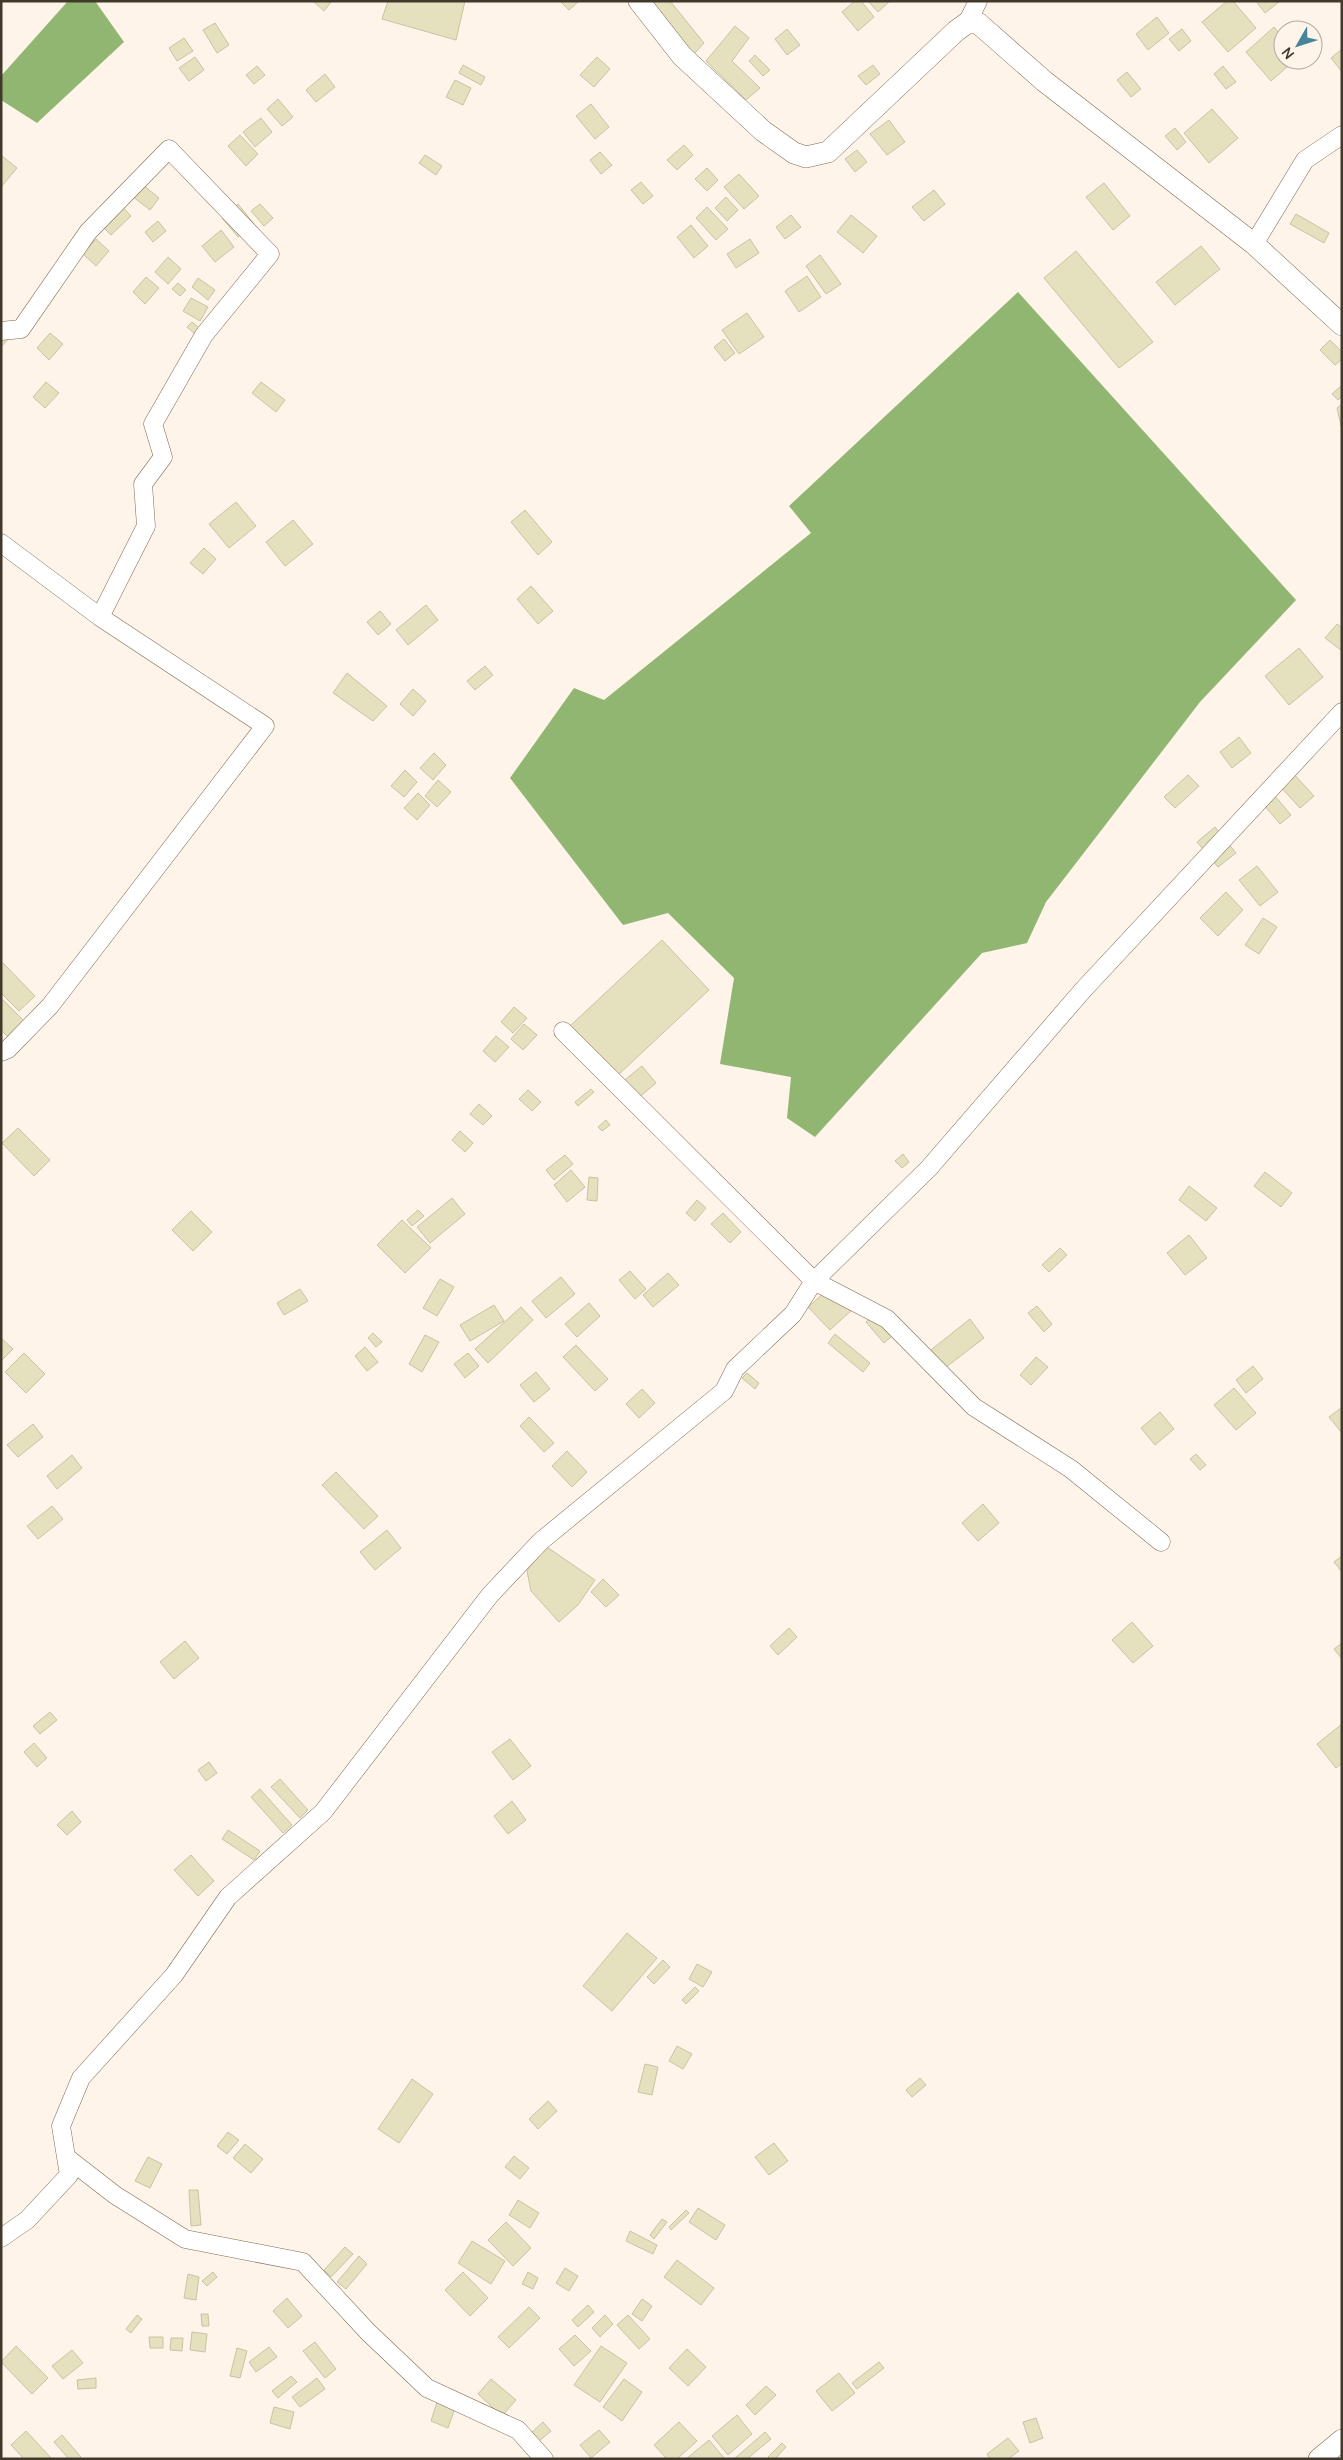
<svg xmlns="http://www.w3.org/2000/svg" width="1343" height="2460" font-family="Manrope,sans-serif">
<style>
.water{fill:#91b672}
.building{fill:#e5e1be;stroke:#c8c4a2}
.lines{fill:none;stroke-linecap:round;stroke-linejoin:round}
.minor-casing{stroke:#7f6a50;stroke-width:19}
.tertiary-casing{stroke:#7f6a50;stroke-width:22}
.minor{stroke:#fff;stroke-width:18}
.tertiary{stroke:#fff;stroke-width:21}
</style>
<rect width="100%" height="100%" fill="#fef4e9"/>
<!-- water -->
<path class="water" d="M 68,1 L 95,1 L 124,42 L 37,123 L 1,100 L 1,76 Z
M 1018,292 L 1296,600 L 1200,702 L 1046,902 L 1027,943 L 982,953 L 815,1137 L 787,1118 L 791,1077 L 720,1064 L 734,978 L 668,913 L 623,925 L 510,778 L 574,688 L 604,700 L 811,533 L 789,506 Z"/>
<!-- building -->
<path class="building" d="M 313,1 L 332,1 L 324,11 Z
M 388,1 L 465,1 L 456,40 L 382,19 Z
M 560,1 L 579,1 L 569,10 Z
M 651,1 L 670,1 L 704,43 L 684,65 Z
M 855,1 L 861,1 L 874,17 L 858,31 L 842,12 Z
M 868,1 L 890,1 L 878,12 Z
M 1227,1 L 1233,1 L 1256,28 L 1228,52 L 1202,22 Z
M 1256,1 L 1278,1 L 1279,2 L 1265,13 Z
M 1157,17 L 1169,33 L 1148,50 L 1136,34 Z
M 215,23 L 229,45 L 217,53 L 203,30 Z
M 735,26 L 749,38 L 732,61 L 760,88 L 746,100 L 706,61 Z
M 1274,27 L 1283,38 L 1283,60 L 1295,60 L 1271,81 L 1246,52 Z
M 787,29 L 800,45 L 787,55 L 775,39 Z
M 1182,29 L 1191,41 L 1179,51 L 1169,39 Z
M 184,38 L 193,51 L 177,61 L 169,48 Z
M 1342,49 L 1342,72 L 1331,58 Z
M 755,55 L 770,70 L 763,76 L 749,61 Z
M 195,57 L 204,70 L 189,81 L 179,68 Z
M 597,57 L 610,69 L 594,87 L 580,75 Z
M 463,65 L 485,77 L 481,85 L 459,73 Z
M 873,65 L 880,74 L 866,85 L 858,76 Z
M 257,66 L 265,75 L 254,84 L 246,75 Z
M 1223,66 L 1236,82 L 1226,89 L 1214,74 Z
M 1127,72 L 1141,89 L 1131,97 L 1117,80 Z
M 325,74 L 335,87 L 316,102 L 306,90 Z
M 455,80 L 471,88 L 463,105 L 446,97 Z
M 278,99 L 293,117 L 282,126 L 267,109 Z
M 591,104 L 609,127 L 595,139 L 576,116 Z
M 1212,109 L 1238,138 L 1209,163 L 1184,133 Z
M 261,118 L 272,132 L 255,147 L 243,132 Z
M 889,120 L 905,142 L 887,155 L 870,134 Z
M 1175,128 L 1186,142 L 1177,150 L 1165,136 Z
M 240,135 L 258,154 L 246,166 L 228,146 Z
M 684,145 L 693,155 L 677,170 L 667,160 Z
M 857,150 L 867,162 L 855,172 L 845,159 Z
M 600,152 L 612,165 L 601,174 L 590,160 Z
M 1,155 L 17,168 L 1,187 Z
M 425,155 L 442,166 L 436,175 L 419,163 Z
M 707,168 L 718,180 L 707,191 L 695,179 Z
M 739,174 L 759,196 L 744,209 L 724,187 Z
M 138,181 L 159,198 L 150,210 L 128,193 Z
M 641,182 L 653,196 L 643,204 L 631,190 Z
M 1104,183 L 1130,216 L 1113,230 L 1086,197 Z
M 934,190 L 945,204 L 924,221 L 912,207 Z
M 726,197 L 738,210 L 727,221 L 715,208 Z
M 120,204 L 131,216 L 111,235 L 100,224 Z
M 238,204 L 254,224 L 238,237 L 222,218 Z
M 260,204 L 273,218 L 264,226 L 251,211 Z
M 707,207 L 728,229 L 716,240 L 696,218 Z
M 1296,214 L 1329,233 L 1324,243 L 1290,224 Z
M 791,215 L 801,227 L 785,239 L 776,227 Z
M 851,215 L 877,236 L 863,253 L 837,232 Z
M 158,221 L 166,231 L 153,242 L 145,232 Z
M 691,225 L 708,246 L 694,258 L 677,237 Z
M 221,230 L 234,247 L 215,262 L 202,246 Z
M 96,239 L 109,251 L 96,266 L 83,254 Z
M 750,239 L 759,253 L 736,268 L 727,254 Z
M 1201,246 L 1220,269 L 1175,305 L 1156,282 Z
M 1076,251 L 1153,342 L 1119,368 L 1044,278 Z
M 820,255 L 841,284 L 826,294 L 806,266 Z
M 168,257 L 181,269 L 168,284 L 155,272 Z
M 807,276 L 821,297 L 799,312 L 785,291 Z
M 146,277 L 159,288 L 145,304 L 133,292 Z
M 198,278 L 215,290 L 208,300 L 192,287 Z
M 178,283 L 186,290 L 180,296 L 172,289 Z
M 191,298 L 208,307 L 200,321 L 183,311 Z
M 747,313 L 764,337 L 739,354 L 722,330 Z
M 192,322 L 201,329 L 196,335 L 187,327 Z
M 1,323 L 13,334 L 1,347 Z
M 50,333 L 63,344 L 49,360 L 37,348 Z
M 724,339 L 735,353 L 725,361 L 714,347 Z
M 1330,340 L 1342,352 L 1342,359 L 1335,365 L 1320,350 Z
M 46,382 L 59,393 L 45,408 L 33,397 Z
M 261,382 L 285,400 L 276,412 L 252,393 Z
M 1342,385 L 1342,396 L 1338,400 L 1332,394 Z
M 1342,404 L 1342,430 L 1337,408 Z
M 236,502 L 256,526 L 229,548 L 209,524 Z
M 525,510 L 552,542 L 538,555 L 511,522 Z
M 293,520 L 313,544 L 285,566 L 266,542 Z
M 204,548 L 216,559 L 203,574 L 190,563 Z
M 531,586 L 553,611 L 538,624 L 517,599 Z
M 426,605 L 438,620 L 408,645 L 396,630 Z
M 380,611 L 391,624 L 378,635 L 367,622 Z
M 1337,624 L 1342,628 L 1342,651 L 1325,638 Z
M 1299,648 L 1323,677 L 1289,705 L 1265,676 Z
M 485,666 L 493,675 L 475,690 L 467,681 Z
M 347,673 L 387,706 L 373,721 L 333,693 Z
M 413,689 L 426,701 L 413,716 L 400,704 Z
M 1239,737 L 1251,753 L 1232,768 L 1220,752 Z
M 434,753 L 446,765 L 433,780 L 420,768 Z
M 405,770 L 417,782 L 404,797 L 391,786 Z
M 1292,772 L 1314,796 L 1300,808 L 1278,784 Z
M 1188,775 L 1199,786 L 1175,808 L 1164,797 Z
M 438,780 L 451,792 L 437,807 L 425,796 Z
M 418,793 L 430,805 L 417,820 L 404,808 Z
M 1274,795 L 1291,815 L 1280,824 L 1263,804 Z
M 1215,827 L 1236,853 L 1218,867 L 1197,842 Z
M 1257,866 L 1278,892 L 1260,906 L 1239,880 Z
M 1226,892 L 1243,910 L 1218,936 L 1200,918 Z
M 1263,918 L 1277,927 L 1259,954 L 1245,945 Z
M 662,940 L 709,990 L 617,1076 L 570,1026 Z
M 3,963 L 35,996 L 19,1011 L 1,993 L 1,965 Z
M 1,998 L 25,1022 L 9,1038 L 1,1030 Z
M 514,1007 L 527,1018 L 513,1033 L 501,1022 Z
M 524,1024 L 537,1035 L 523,1050 L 511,1039 Z
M 496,1036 L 509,1047 L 495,1062 L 483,1051 Z
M 642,1066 L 656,1083 L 635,1101 L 621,1083 Z
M 591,1089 L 594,1092 L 578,1106 L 575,1102 Z
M 528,1090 L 541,1102 L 532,1111 L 519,1099 Z
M 479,1104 L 492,1116 L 483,1125 L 470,1114 Z
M 606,1120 L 610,1125 L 602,1131 L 598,1127 Z
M 18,1128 L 50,1160 L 34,1176 L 2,1143 Z
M 460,1131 L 473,1143 L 465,1152 L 452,1140 Z
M 903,1154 L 909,1162 L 902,1168 L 895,1161 Z
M 565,1155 L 573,1164 L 554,1180 L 546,1170 Z
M 571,1170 L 585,1187 L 567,1202 L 554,1185 Z
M 1265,1172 L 1292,1193 L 1281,1207 L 1254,1186 Z
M 589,1177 L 598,1178 L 597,1201 L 587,1200 Z
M 1189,1186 L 1217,1208 L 1206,1221 L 1179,1200 Z
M 452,1198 L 465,1214 L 430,1243 L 417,1227 Z
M 697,1200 L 706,1208 L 695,1221 L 686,1213 Z
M 418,1210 L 424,1216 L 412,1226 L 407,1220 Z
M 191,1211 L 212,1232 L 193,1251 L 172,1230 Z
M 723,1213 L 741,1232 L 730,1243 L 711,1224 Z
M 402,1220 L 431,1248 L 405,1273 L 377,1245 Z
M 1189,1235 L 1207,1258 L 1185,1275 L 1167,1253 Z
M 1060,1248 L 1067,1255 L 1049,1272 L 1042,1265 Z
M 630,1271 L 646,1289 L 635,1299 L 619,1280 Z
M 668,1273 L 679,1285 L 653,1307 L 643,1295 Z
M 561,1277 L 575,1294 L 546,1318 L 532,1301 Z
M 440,1279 L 454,1287 L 437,1316 L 423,1308 Z
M 300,1289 L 308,1301 L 284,1315 L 277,1303 Z
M 825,1292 L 854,1308 L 830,1330 L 808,1307 Z
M 589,1303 L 600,1316 L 577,1337 L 565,1324 Z
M 494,1305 L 504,1321 L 470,1341 L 460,1325 Z
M 1037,1306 L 1052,1324 L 1044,1332 L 1028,1313 Z
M 521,1307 L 533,1320 L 488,1363 L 475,1349 Z
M 874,1315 L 892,1336 L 884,1343 L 866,1322 Z
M 970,1319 L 984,1338 L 941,1371 L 927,1353 Z
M 373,1333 L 382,1342 L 376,1347 L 368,1338 Z
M 835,1334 L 870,1363 L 863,1372 L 828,1343 Z
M 425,1335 L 439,1342 L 422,1372 L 409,1364 Z
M 1,1338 L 13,1349 L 1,1361 Z
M 576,1345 L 608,1379 L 595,1391 L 563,1357 Z
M 365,1347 L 378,1362 L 367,1371 L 355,1356 Z
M 24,1353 L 45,1374 L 26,1393 L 5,1372 Z
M 468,1353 L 479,1366 L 465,1378 L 454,1364 Z
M 1036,1357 L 1048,1367 L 1031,1385 L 1020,1375 Z
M 1253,1366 L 1263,1379 L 1246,1393 L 1236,1380 Z
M 536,1372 L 550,1389 L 534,1402 L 520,1385 Z
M 747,1373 L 759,1383 L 755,1389 L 742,1378 Z
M 1234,1388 L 1256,1413 L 1236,1430 L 1214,1405 Z
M 642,1389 L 655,1403 L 639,1418 L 626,1404 Z
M 1341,1408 L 1342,1409 L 1342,1433 L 1329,1417 Z
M 1160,1412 L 1174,1429 L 1155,1445 L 1141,1428 Z
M 529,1417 L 554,1443 L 544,1452 L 520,1426 Z
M 33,1424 L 43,1437 L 18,1457 L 7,1445 Z
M 567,1451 L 587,1472 L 572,1487 L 552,1466 Z
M 1196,1454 L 1206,1465 L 1200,1470 L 1190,1459 Z
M 72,1455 L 82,1468 L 57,1489 L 47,1476 Z
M 336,1472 L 378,1516 L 364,1529 L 322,1485 Z
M 983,1504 L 999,1523 L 978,1541 L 962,1523 Z
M 52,1506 L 63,1519 L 38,1539 L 27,1526 Z
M 387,1530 L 401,1548 L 375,1570 L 360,1552 Z
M 544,1545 L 595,1580 L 578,1605 L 559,1622 L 531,1591 L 527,1571 Z
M 1342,1556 L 1342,1572 L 1334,1562 Z
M 603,1579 L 619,1595 L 606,1607 L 591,1592 Z
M 1132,1622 L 1153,1646 L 1133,1663 L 1112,1640 Z
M 789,1628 L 797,1637 L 778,1655 L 770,1646 Z
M 185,1641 L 199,1658 L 174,1679 L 160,1662 Z
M 1342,1643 L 1342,1659 L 1334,1649 Z
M 50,1712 L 57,1720 L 40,1734 L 33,1726 Z
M 1342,1724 L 1342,1763 L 1336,1768 L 1317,1744 Z
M 510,1739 L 531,1766 L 513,1780 L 492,1752 Z
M 34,1743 L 47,1758 L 37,1767 L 24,1752 Z
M 209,1762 L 217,1773 L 206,1781 L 198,1770 Z
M 280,1779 L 308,1810 L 300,1818 L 271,1787 Z
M 260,1789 L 292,1825 L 283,1833 L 251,1797 Z
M 512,1801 L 526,1820 L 508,1834 L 494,1816 Z
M 72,1811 L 81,1822 L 67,1835 L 57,1825 Z
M 228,1830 L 260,1851 L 254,1860 L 222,1839 Z
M 191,1855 L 214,1881 L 198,1896 L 174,1870 Z
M 627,1933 L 657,1958 L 612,2011 L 583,1986 Z
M 663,1960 L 670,1967 L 654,1984 L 647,1977 Z
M 697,1964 L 712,1972 L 703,1987 L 689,1979 Z
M 695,1987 L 699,1991 L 686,2004 L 682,2000 Z
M 677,2046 L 692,2054 L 683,2069 L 669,2061 Z
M 645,2064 L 658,2067 L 652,2095 L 638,2092 Z
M 920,2078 L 926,2085 L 912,2097 L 906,2090 Z
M 412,2079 L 433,2094 L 399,2143 L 378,2129 Z
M 548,2101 L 557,2111 L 538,2129 L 529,2119 Z
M 228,2132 L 239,2140 L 227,2154 L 217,2146 Z
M 774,2143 L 788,2161 L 769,2175 L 755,2157 Z
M 245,2144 L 263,2159 L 251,2173 L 233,2158 Z
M 514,2156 L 529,2168 L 520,2179 L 505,2167 Z
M 148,2157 L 162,2164 L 150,2188 L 135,2181 Z
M 189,2190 L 198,2190 L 201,2225 L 191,2226 Z
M 518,2200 L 539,2213 L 530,2228 L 509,2215 Z
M 698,2208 L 725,2225 L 716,2240 L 689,2222 Z
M 686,2210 L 689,2213 L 671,2230 L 669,2227 Z
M 662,2219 L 667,2222 L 654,2239 L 650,2235 Z
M 506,2222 L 531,2248 L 513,2266 L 488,2240 Z
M 630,2231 L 657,2245 L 653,2254 L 626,2241 Z
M 472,2241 L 505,2261 L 491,2284 L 458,2263 Z
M 345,2247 L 353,2254 L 331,2277 L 324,2270 Z
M 359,2256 L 367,2264 L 346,2289 L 337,2282 Z
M 677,2260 L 714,2288 L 701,2305 L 664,2277 Z
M 565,2268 L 578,2276 L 569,2291 L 556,2283 Z
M 213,2272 L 217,2277 L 207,2286 L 202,2281 Z
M 463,2272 L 488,2298 L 470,2316 L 445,2290 Z
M 528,2272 L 538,2278 L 533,2289 L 522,2284 Z
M 188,2274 L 199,2277 L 196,2300 L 184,2298 Z
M 287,2298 L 302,2316 L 288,2328 L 273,2311 Z
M 642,2299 L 652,2306 L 642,2321 L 632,2314 Z
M 588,2305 L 594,2312 L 578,2327 L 572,2320 Z
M 529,2307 L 540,2318 L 509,2348 L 498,2337 Z
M 201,2314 L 208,2314 L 209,2326 L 202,2326 Z
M 137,2315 L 142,2319 L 131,2333 L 126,2329 Z
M 605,2315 L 613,2324 L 600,2337 L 592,2328 Z
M 628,2315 L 650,2339 L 639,2349 L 617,2325 Z
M 192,2332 L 207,2334 L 205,2352 L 190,2350 Z
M 575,2335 L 591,2351 L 574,2366 L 559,2349 Z
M 149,2337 L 163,2337 L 163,2348 L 150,2348 Z
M 171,2338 L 183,2338 L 182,2351 L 170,2350 Z
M 315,2342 L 336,2369 L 325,2378 L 303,2351 Z
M 16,2346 L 48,2378 L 32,2394 L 1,2362 Z
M 601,2346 L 627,2363 L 600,2402 L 574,2385 Z
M 269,2347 L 277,2357 L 256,2372 L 249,2362 Z
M 237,2348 L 247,2351 L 240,2378 L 230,2376 Z
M 687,2349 L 706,2367 L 688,2386 L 669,2368 Z
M 72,2350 L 83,2363 L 63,2379 L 52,2366 Z
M 879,2362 L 884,2368 L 857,2389 L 852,2383 Z
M 839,2373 L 855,2393 L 832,2411 L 816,2391 Z
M 291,2376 L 297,2382 L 278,2398 L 272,2391 Z
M 96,2378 L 96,2388 L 78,2389 L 77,2380 Z
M 317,2378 L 325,2389 L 300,2407 L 292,2397 Z
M 491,2379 L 516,2400 L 502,2416 L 478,2394 Z
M 624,2379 L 642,2392 L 622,2421 L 603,2407 Z
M 766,2386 L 776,2395 L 755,2415 L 746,2405 Z
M 437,2402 L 455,2408 L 448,2428 L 431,2421 Z
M 274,2407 L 294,2412 L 290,2429 L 270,2423 Z
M 737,2415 L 752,2434 L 728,2455 L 712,2436 Z
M 1036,2418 L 1043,2438 L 1030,2443 L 1023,2422 Z
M 543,2422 L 551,2431 L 538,2442 L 530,2434 Z
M 679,2422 L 697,2441 L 677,2459 L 667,2459 L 654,2445 Z
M 599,2430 L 610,2442 L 591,2458 L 580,2445 Z
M 26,2431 L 52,2459 L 24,2459 L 11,2445 Z
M 765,2432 L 771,2439 L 747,2459 L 734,2459 Z
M 62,2435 L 81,2457 L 80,2459 L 69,2459 L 54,2442 Z
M 1008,2438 L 1019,2451 L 1008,2459 L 990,2459 L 987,2454 Z
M 709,2440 L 725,2459 L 686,2459 Z
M 782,2443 L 786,2447 L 775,2459 L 770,2459 L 768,2457 Z"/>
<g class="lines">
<!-- minor casing -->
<g class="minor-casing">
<path id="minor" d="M 967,23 L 978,1
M 1254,244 L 1305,160 L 1342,135
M 1,331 L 21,329 L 88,232 L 169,149 L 270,254 L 204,335 L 153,424 L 163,457 L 143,484 L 146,526 L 100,617
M 1,543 L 100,617 L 265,726 L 50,1006 L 8,1049 L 1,1052
M 563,1031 L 814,1281 L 929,1168 L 1083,990 L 1342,712
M 1,2238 L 27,2220 L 69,2175 L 66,2157
M 544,2459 L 518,2430 L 427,2388 L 368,2332 L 303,2262 L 185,2239 L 115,2195 L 66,2157 L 61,2126 L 81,2078 L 174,1975 L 228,1897 L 323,1812 L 490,1595 L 541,1541 L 724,1391 L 735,1369 L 793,1314 L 814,1281 L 887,1319 L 974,1407 L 1071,1469 L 1161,1542"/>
</g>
<!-- tertiary casing -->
<g class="tertiary-casing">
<path id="tertiary" d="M 639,1 L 682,56 L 763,131 L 794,153 L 806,157 L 828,152 L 956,31 L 967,23 L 978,23 L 1044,81 L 1254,244 L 1342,325
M 1319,2459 L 1342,2440"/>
</g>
<!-- minor -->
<use href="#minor" class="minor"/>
<!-- tertiary -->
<use href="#tertiary" class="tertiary"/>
</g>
<!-- border -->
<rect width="1343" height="2460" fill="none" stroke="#42392d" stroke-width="5"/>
<!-- north arrow -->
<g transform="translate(1298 45) rotate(231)"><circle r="24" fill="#fef4e9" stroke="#b3a99e"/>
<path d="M0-4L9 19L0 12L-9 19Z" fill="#468599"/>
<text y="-8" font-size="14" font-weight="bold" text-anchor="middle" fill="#42392d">N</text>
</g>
</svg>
